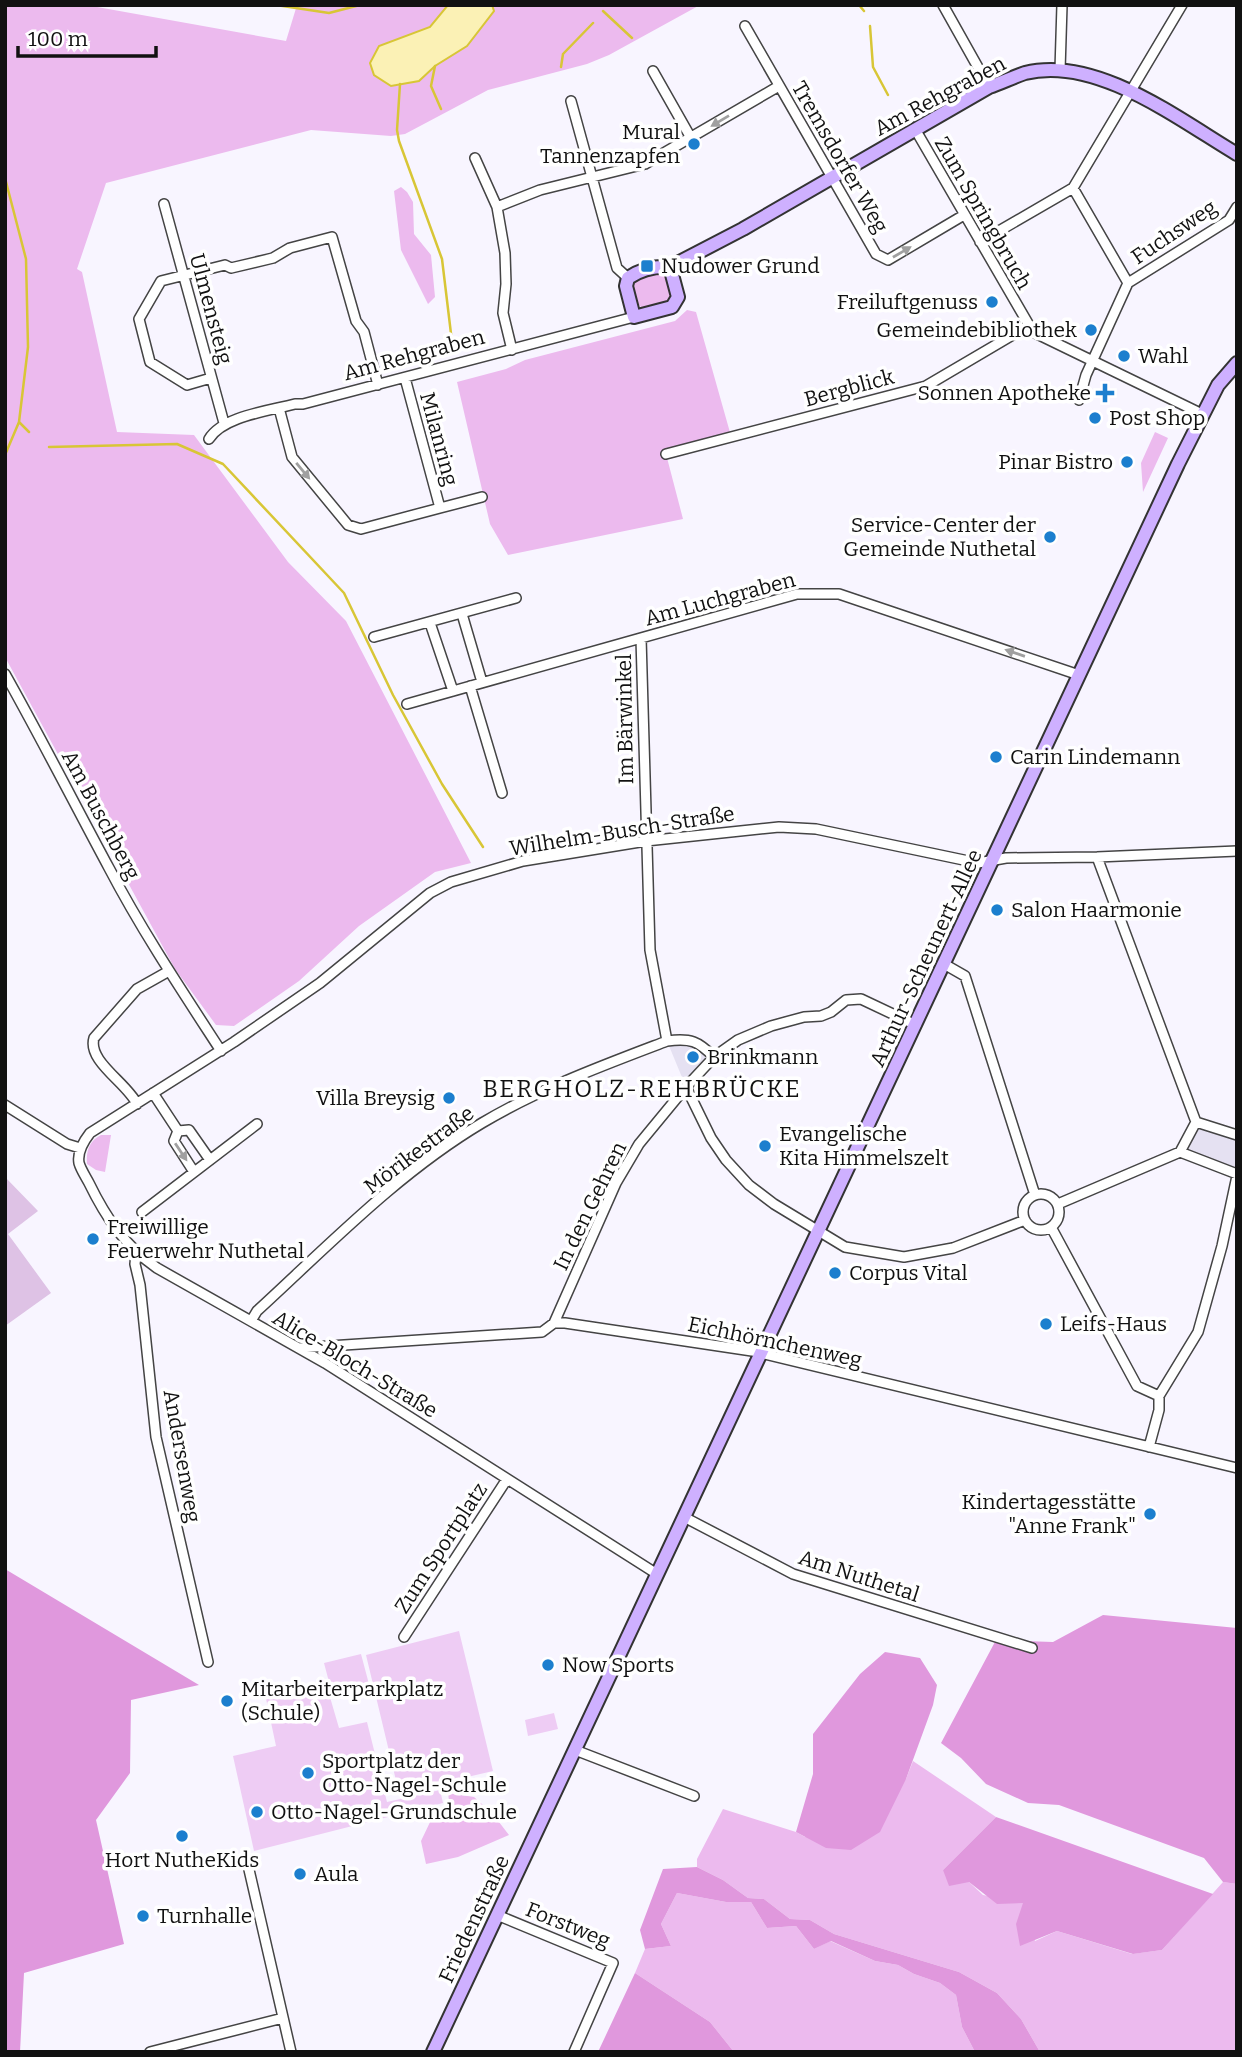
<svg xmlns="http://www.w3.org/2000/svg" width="1242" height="2057" font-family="Bitter,serif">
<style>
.green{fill:#ecbaee}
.forest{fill:#e098dd}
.cemetery{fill:#dec2e5}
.pitch{fill:#eeccf4}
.plaza{fill:#e5e1f2}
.water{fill:#fbf1b5;stroke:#d8c636;stroke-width:2}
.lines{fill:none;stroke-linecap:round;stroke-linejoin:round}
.stream{stroke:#d8c636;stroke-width:2.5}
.street-casing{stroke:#444;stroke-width:12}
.secondary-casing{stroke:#333;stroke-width:16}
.street{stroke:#fff;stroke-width:9}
.secondary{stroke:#ceb0ff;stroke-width:12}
.oneway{fill:#a0a0a0}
.poi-dot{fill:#1c7fce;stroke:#fff;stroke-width:2.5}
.labels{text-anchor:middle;stroke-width:7;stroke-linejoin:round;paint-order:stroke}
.street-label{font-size:21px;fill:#111;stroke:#fff}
.poi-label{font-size:21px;fill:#111;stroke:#fff;text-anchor:start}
.quarter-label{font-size:24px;letter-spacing:2px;fill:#111;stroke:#fff}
</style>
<rect width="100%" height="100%" fill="#f8f5ff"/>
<!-- green -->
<path class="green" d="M 5,5 L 86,5 L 286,41 L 297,5 L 448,5 L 430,27 L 379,46 L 370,63 L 374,75 L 419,81 L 435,66 L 467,46 L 494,11 L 492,5 L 700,5 L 609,55 L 587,64 L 488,90 L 405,134 L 391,136 L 311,130 L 106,183 L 77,269 L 82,272 L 117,432 L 194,435 L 288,562 L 346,621 L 471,863 L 435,872 L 359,926 L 299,981 L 234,1026 L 216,1025 L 175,969 L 5,657 Z
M 401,187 L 407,192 L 413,202 L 414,234 L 431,255 L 435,297 L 428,304 L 401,250 L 394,191 Z
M 659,273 L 668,276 L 673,293 L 671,301 L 645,310 C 636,306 634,293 634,284 L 640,278 Z
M 687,310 L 696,312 L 731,436 L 666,454 L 683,519 L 508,555 L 490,524 L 457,382 L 506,369 L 525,360 L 675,321 Z
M 1155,432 L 1168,438 L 1143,492 L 1141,463 Z
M 101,1135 L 111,1135 L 105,1172 L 96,1170 L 87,1164 C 86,1151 89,1141 101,1135 Z
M 913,1761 L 996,1817 L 943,1870 L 969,1882 L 983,1895 L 1024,1903 L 1035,1941 L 1057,1931 L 1132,1954 L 1162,1950 L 1223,1882 L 1237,1884 L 1237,2052 L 1040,2052 L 1021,2019 L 997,1993 L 959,1972 L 834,1934 L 810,1920 L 790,1919 L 764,1899 L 748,1898 L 723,1880 L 697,1867 L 697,1859 L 723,1809 L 796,1832 L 805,1837 L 906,1779 Z
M 448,1793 L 474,1797 L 492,1813 L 509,1835 L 458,1857 L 426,1864 L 421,1841 L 432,1818 L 429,1810 L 450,1808 Z
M 677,1893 L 726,1902 L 751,1902 L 767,1928 L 796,1926 L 814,1949 L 830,1941 L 875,1961 L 898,1965 L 914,1974 L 940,1983 L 956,1995 L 962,2027 L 975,2052 L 734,2052 L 710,2022 L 635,1973 L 645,1949 L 671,1946 L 661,1924 Z"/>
<!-- forest -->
<path class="forest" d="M 5,1569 L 199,1685 L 131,1700 L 130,1773 L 96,1820 L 124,1944 L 24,1973 L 20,2052 L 5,2052 Z
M 1103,1615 L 1237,1628 L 1237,1884 L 1223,1882 L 1204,1858 L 1059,1805 L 1028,1803 L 986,1784 L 961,1758 L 941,1743 L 996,1640 L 1053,1642 Z
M 885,1652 L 920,1658 L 937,1685 L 933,1705 L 906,1779 L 880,1832 L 851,1850 L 826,1848 L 796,1832 L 813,1774 L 813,1734 L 860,1674 Z
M 996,1817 L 1213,1894 L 1162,1950 L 1133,1954 L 1057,1931 L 1020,1946 L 1016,1924 L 1023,1903 L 997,1904 L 969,1882 L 949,1886 L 943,1870 Z
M 697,1867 L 723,1880 L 748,1898 L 764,1899 L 790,1919 L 810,1920 L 834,1934 L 959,1972 L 997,1993 L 1021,2019 L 1040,2052 L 975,2052 L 962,2027 L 956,1995 L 940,1983 L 914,1974 L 898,1965 L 875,1961 L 831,1941 L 814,1949 L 796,1926 L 767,1928 L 751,1902 L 726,1902 L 677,1893 L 661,1924 L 671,1946 L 645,1949 L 640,1930 L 663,1869 Z
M 635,1973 L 710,2022 L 734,2052 L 598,2052 Z"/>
<!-- cemetery -->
<path class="cemetery" d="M 5,1177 L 38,1211 L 8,1234 L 51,1293 L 5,1326 Z"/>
<!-- pitch -->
<path class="pitch" d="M 459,1631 L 493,1771 L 399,1793 L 366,1655 Z
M 361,1654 L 370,1688 L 333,1697 L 324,1663 Z
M 325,1680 L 339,1728 L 367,1722 L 387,1802 L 440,1790 L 443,1803 L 254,1851 L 233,1756 L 276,1746 L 265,1694 Z
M 554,1713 L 558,1729 L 528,1736 L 525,1720 Z"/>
<!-- plaza -->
<path class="plaza" d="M 681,1039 L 714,1057 L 686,1087 L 667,1041 Z
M 1196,1122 L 1237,1135 L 1237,1174 L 1180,1152 Z"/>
<!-- water -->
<path class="water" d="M 448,5 L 492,5 L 494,11 L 467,46 L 435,66 L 419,81 L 391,86 L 374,75 L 370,63 L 379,46 L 430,27 Z"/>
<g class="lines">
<!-- stream -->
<path class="stream" d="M 276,5 L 329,13 L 360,5
M 859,5 L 864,11
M 603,11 L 632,38
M 870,26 L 873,67 L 888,95
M 435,66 L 431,86 L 441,109
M 561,67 L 563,54 L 593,23
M 400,84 L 397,130 L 399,141 L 442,259 L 452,342
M 5,178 L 26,259 L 28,347 L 19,422 L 5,455
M 19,422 L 29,432
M 49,447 L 177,444 L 223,464 L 344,593 L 393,695 L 442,784 L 483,847"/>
<!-- street casing -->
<g class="street-casing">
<path id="street" d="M 943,5 L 989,87
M 745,26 L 876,254 L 888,260 L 964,215
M 1060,70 L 1062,5
M 653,71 L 691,138
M 571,101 L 617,268 L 628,278
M 915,129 L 1033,332 L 1202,414
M 475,158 L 497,207 L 505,253 L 506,284 L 503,313 L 512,350
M 1073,188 L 1128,283
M 164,204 L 224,423
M 497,207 L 540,190 L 645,164 L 779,86
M 980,242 L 1073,188 L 1182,5
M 211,378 L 187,385 L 150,362 L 139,319 L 161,281 L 225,265 L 231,268 L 273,258 L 290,248 L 332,237 L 356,321 L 364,332 L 378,385
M 1079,400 L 1086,375 L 1128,283 L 1229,220 L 1237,207
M 279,408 L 292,457 L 348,525 L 361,529 L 440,508 L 405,378
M 209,439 C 223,416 269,411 295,404 L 303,404 L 634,317
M 666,454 L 926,386 L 1028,326
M 440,508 L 482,497
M 462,614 L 482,682
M 430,623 L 453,691
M 374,637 L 516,598
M 641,638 L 650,950 L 667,1041
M 5,674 C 41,738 74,803 109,868 C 142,931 182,991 221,1051
M 470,686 L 502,793
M 407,704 L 797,594 L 839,594 L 1079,675
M 1097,857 L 1196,1122 L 1237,1135
M 944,964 L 965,976 L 1035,1195
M 686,1087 L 711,1138 L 726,1160 L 749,1185 L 774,1204 L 845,1247 L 904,1257 L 953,1248 L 1025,1220
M 153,1093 L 178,1131
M 137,1104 C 127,1083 87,1061 94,1038 L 137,989 L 169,971
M 5,1105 L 67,1144 L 80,1148
M 178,1131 L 174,1141 L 194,1172
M 178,1131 L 189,1130 L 210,1160
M 1180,1152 L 1196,1122
M1023 1212a18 18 0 1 1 36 0a18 18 0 1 1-36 0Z
M 1058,1204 L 1180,1152 L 1237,1174
M 142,1212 L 257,1124
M 1051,1227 L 1137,1386 L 1159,1396 L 1159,1410 L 1149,1447
M 136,1254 L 135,1264 L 140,1285 L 156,1437 L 208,1662
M 251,1321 L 257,1311 C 328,1246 398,1173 482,1123 C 541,1088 604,1065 667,1041 C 691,1038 698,1041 714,1057
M 554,1323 L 616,1183 L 639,1144 L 686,1087 L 714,1057 L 738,1040 L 771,1026 L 804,1017 L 821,1016 L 831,1012 L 846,1000 L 861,999 L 916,1025
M 299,1348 L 542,1332 L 554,1323 L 565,1323 L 752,1351 L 1237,1468
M 1159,1396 L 1198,1332 L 1222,1246 L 1237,1176
M 684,1517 L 793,1574 L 1032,1648
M 657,1574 L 325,1363 L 157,1268 C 125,1246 106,1218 89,1183 C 86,1177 81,1170 79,1163 C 77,1152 83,1142 90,1133 L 234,1042 L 320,983 L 430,893 L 451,882 L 523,861 L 646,841 L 779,827 L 816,829 L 978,863 L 1006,858 L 1097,857 L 1237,851
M 404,1637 L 507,1479
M 575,1750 L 694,1796
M 247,1861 L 291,2052
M 497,1915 L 613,1963 L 574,2052
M 150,2052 L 283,2018"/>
</g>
<!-- secondary casing -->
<g class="secondary-casing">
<path id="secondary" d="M 670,267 L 678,297 L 672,307 L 634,317 L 626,286 L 628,278 C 640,270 655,266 670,267 L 743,229 L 989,87 C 1001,83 1013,77 1025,73 C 1096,55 1178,119 1237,154
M 433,2052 L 1178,464 L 1218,385 L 1237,363"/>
</g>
<!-- street -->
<use href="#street" class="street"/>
<!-- secondary -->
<use href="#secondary" class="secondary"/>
</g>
<!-- one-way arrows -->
<defs><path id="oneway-solid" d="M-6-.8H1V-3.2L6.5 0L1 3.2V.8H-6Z" transform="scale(1.75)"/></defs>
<g class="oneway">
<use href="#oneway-solid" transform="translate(720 121) rotate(149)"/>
<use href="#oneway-solid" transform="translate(902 252) rotate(-30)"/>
<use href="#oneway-solid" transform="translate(303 471) rotate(50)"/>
<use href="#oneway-solid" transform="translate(1015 653) rotate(-161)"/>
<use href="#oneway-solid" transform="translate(181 1152) rotate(56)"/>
</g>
<!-- markers -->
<g class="poi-dot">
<circle cx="694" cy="144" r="7"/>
<rect x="640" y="259" width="14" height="14" rx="3.5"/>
<circle cx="992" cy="302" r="7"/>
<circle cx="1091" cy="330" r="7"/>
<circle cx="1124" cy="356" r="7"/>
<path d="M1101.5 382.5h7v7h7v7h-7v7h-7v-7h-7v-7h7z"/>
<circle cx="1095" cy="418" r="7"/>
<circle cx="1127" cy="462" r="7"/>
<circle cx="1050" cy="537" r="7"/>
<circle cx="996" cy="757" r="7"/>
<circle cx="997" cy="910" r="7"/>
<circle cx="693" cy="1057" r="7"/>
<circle cx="449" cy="1098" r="7"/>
<circle cx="765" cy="1146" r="7"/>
<circle cx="93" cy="1239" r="7"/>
<circle cx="835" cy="1273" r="7"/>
<circle cx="1046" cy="1324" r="7"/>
<circle cx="1150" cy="1514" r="7"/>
<circle cx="548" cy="1665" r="7"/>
<circle cx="227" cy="1701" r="7"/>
<circle cx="308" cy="1773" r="7"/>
<circle cx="257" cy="1812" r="7"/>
<circle cx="182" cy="1836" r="7"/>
<circle cx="300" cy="1874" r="7"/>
<circle cx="143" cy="1916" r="7"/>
</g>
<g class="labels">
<!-- street labels -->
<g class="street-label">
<text transform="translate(940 96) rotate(-28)" y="7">Am Rehgraben</text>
<text transform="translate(840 157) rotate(60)" y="7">Tremsdorfer Weg</text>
<text transform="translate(983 213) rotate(60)" y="7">Zum Springbruch</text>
<text transform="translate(1174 232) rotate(-34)" y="7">Fuchsweg</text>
<text transform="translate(211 309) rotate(75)" y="7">Ulmensteig</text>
<text transform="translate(414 355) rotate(-15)" y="7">Am Rehgraben</text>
<text transform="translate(849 388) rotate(-15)" y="7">Bergblick</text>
<text transform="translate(439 439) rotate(75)" y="7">Milanring</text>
<text transform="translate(720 599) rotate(-15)" y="7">Am Luchgraben</text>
<text transform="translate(625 719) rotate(-91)" y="7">Im Bärwinkel</text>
<text transform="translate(101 815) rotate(62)" y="7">Am Buschberg</text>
<text transform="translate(622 831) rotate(-9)" y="7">Wilhelm-Busch-Straße</text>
<text transform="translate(926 958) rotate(-65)" y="7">Arthur-Scheunert-Allee</text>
<text transform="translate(419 1150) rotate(-37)" y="7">Mörikestraße</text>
<text transform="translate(590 1206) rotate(-64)" y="7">In den Gehren</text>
<text transform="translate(775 1342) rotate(12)" y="7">Eichhörnchenweg</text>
<text transform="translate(355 1364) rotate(31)" y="7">Alice-Bloch-Straße</text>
<text transform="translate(182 1456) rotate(80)" y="7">Andersenweg</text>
<text transform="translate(441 1548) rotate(-57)" y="7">Zum Sportplatz</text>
<text transform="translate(859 1576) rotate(18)" y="7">Am Nuthetal</text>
<text transform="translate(474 1919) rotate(-65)" y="7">Friedenstraße</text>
<text transform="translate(568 1925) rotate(22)" y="7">Forstweg</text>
</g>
<!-- poi labels -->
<g class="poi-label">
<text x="680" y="139" text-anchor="end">Mural<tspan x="680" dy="24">Tannenzapfen</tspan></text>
<text x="661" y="273">Nudower Grund</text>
<text x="978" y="309" text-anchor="end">Freiluftgenuss</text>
<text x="1077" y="337" text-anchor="end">Gemeindebibliothek</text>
<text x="1138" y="363">Wahl</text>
<text x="1091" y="400" text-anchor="end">Sonnen Apotheke</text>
<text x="1109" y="425">Post Shop</text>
<text x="1113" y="469" text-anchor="end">Pinar Bistro</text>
<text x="1036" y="532" text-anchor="end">Service-Center der<tspan x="1036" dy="24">Gemeinde Nuthetal</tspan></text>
<text x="1010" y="764">Carin Lindemann</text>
<text x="1011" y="917">Salon Haarmonie</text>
<text x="707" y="1064">Brinkmann</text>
<text x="435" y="1105" text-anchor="end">Villa Breysig</text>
<text x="779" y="1141">Evangelische<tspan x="779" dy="24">Kita Himmelszelt</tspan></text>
<text x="107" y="1234">Freiwillige<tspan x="107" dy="24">Feuerwehr Nuthetal</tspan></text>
<text x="849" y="1280">Corpus Vital</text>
<text x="1060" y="1331">Leifs-Haus</text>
<text x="1136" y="1509" text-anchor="end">Kindertagesstätte<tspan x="1136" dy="24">"Anne Frank"</tspan></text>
<text x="562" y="1672">Now Sports</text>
<text x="241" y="1696">Mitarbeiterparkplatz<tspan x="241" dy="24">(Schule)</tspan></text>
<text x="322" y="1768">Sportplatz der<tspan x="322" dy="24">Otto-Nagel-Schule</tspan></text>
<text x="271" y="1819">Otto-Nagel-Grundschule</text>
<text x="182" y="1867" text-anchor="middle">Hort NutheKids</text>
<text x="314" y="1881">Aula</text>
<text x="157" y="1923">Turnhalle</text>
</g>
<!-- quarter labels -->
<g class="quarter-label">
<text x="642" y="1097">BERGHOLZ-REHBRÜCKE</text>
</g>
</g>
<!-- border -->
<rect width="1242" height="2057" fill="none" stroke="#111111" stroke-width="14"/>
<!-- scale -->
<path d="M18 46v10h138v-10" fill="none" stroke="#111111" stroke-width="3.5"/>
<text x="28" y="46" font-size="21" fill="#111111" stroke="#ffffff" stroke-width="5" paint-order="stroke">100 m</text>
</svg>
